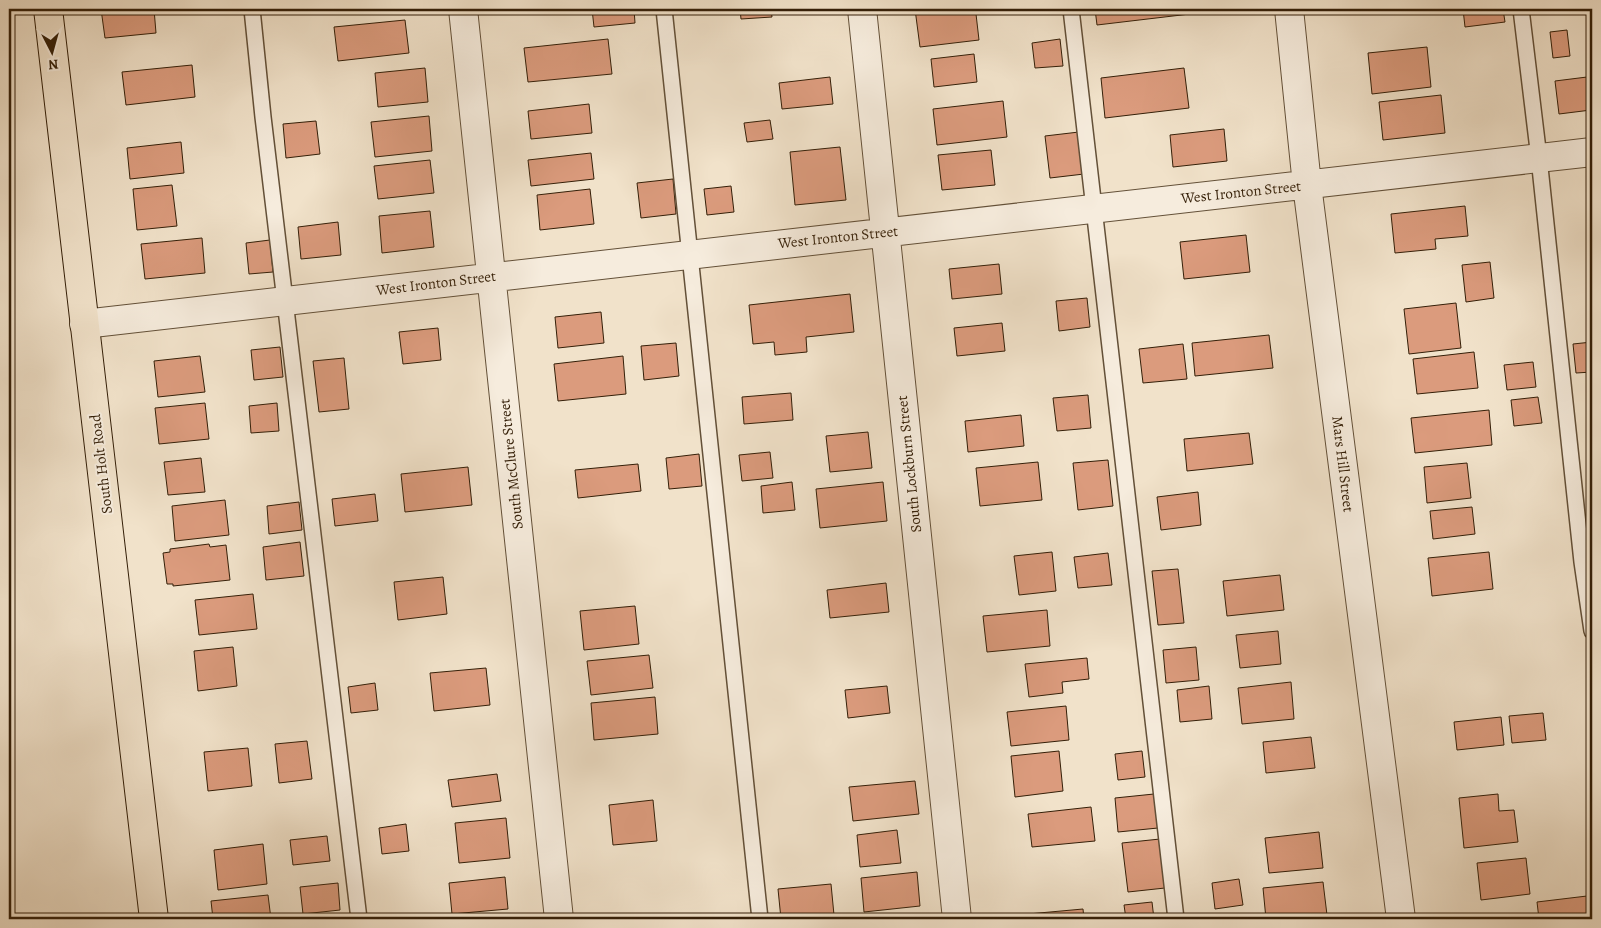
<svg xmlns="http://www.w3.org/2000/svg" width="1601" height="928" font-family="Alegreya,serif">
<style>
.building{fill:#db9b7d;stroke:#341f08}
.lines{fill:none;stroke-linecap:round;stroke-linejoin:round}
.service-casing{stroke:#635038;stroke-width:18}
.minor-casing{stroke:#635038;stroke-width:30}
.primary-casing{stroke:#341f08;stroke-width:30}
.service{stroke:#f6ecdd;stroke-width:15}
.minor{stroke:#f6ecdd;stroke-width:28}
.primary{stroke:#f1e2ca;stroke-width:28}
.labels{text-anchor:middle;stroke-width:4;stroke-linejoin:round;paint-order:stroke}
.street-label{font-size:15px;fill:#341f08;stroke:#f6ecdd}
</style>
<rect width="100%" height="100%" fill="#f1e2ca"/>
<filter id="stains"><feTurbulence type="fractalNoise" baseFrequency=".004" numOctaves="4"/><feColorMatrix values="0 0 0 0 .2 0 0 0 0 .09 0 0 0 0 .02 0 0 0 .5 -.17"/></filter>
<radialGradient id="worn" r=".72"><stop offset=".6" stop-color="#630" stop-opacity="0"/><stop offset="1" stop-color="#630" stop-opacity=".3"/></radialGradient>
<!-- building -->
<path class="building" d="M 101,9 L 154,9 L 156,33 L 105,38 Z
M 280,9 L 308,9 L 308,11 L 281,14 Z
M 592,9 L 634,9 L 635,23 L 594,27 Z
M 740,9 L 771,9 L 772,17 L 741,19 Z
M 915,9 L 1008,9 L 1008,10 L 976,14 L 979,40 L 920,47 Z
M 1095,9 L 1232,9 L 1097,25 Z
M 1463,9 L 1503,9 L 1505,22 L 1465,27 Z
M 405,20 L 409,53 L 338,61 L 334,27 Z
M 1567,30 L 1570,56 L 1553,58 L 1550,32 Z
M 608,39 L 612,74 L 528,82 L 524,48 Z
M 1060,39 L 1063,66 L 1035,68 L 1032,43 Z
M 1427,47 L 1431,87 L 1372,94 L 1368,53 Z
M 974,54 L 977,82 L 934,87 L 931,59 Z
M 192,65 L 195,97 L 126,105 L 122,72 Z
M 425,68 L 428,102 L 378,107 L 375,73 Z
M 1184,68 L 1189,108 L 1105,118 L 1101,78 Z
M 830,77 L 833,104 L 782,109 L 779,83 Z
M 1587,77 L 1591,110 L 1559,114 L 1555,81 Z
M 1441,95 L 1445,133 L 1383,140 L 1379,102 Z
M 1003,101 L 1007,137 L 937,145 L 933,109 Z
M 589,104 L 592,133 L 531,139 L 528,111 Z
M 429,116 L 432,151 L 375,157 L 371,122 Z
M 770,120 L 773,139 L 747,142 L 744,123 Z
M 316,121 L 320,154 L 286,158 L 283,124 Z
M 1224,129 L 1227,161 L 1173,167 L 1170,135 Z
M 1079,132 L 1084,174 L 1050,178 L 1045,136 Z
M 181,142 L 184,173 L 130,179 L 127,148 Z
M 840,147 L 846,200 L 795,205 L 790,152 Z
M 991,150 L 995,185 L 942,190 L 938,155 Z
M 591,153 L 594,179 L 531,186 L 528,160 Z
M 430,160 L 434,193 L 378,199 L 374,166 Z
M 673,179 L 676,214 L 641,218 L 637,183 Z
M 172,185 L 177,226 L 137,230 L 133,189 Z
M 731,186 L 734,212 L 707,215 L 704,189 Z
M 590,189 L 594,224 L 540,230 L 537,195 Z
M 1465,206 L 1468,236 L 1435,239 L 1436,249 L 1395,253 L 1391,214 Z
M 430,211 L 434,247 L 382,253 L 379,216 Z
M 338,222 L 341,255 L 301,259 L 298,227 Z
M 1246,235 L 1250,272 L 1184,279 L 1180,242 Z
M 202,238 L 205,273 L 145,279 L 141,244 Z
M 270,240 L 273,272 L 249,274 L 246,243 Z
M 1490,262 L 1494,298 L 1466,302 L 1462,265 Z
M 999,264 L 1002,294 L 952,299 L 949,269 Z
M 850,294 L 854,332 L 806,337 L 807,352 L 775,355 L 774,342 L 753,344 L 749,305 Z
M 1087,298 L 1090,327 L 1059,331 L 1056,301 Z
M 1456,303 L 1461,348 L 1409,354 L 1404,309 Z
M 601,312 L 604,343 L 558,348 L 555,317 Z
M 1002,323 L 1005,351 L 957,356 L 954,328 Z
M 438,328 L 441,360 L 403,364 L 399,332 Z
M 1269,335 L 1273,368 L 1195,376 L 1192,343 Z
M 1592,342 L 1592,372 L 1576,373 L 1573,344 Z
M 676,343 L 679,376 L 644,380 L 641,346 Z
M 1183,344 L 1187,379 L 1143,383 L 1139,349 Z
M 280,347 L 283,377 L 254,380 L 251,350 Z
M 1474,352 L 1478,388 L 1417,394 L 1413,359 Z
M 200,356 L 205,392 L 158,397 L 154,361 Z
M 623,356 L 626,394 L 558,401 L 554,364 Z
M 344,358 L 349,409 L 319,412 L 313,361 Z
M 1533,362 L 1536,387 L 1507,390 L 1504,365 Z
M 791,393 L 793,420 L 744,424 L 742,397 Z
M 1088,395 L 1091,428 L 1057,431 L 1053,398 Z
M 1538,397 L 1542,423 L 1514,426 L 1511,400 Z
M 205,403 L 209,439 L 159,444 L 155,408 Z
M 277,403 L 279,431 L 251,433 L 249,406 Z
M 1489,410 L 1492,445 L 1415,453 L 1411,418 Z
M 1021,415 L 1024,446 L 968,452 L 965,421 Z
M 868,432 L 872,468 L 830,472 L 826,436 Z
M 1249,433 L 1253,464 L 1187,471 L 1184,439 Z
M 770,452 L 773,478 L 742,481 L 739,455 Z
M 699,454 L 702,486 L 669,489 L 666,458 Z
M 201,458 L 205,492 L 168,495 L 164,462 Z
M 1108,460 L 1113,506 L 1078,510 L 1073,463 Z
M 1038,462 L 1042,500 L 980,506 L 976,468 Z
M 1467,463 L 1471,498 L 1427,503 L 1424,467 Z
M 638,464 L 641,491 L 578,498 L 575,470 Z
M 468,467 L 472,505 L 405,512 L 401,474 Z
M 792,482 L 795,510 L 763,513 L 761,486 Z
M 883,482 L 887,521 L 820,528 L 816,489 Z
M 1198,492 L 1201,525 L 1161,530 L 1157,497 Z
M 375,494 L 378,521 L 335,526 L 332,499 Z
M 225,500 L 229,535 L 175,541 L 172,506 Z
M 299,502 L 302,530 L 269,534 L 267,506 Z
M 1472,507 L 1475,534 L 1433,539 L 1430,511 Z
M 300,542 L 304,576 L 266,580 L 263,547 Z
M 209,544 L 210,547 L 226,545 L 230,580 L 173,586 L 173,584 L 167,584 L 163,553 L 170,552 L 170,549 Z
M 1052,552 L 1056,591 L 1019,595 L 1014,556 Z
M 1489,552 L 1493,589 L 1432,596 L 1428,558 Z
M 1108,553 L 1112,585 L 1078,588 L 1074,557 Z
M 1178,569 L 1184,623 L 1158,625 L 1152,571 Z
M 1280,575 L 1284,610 L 1227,616 L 1223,581 Z
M 443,577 L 447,614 L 398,620 L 394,582 Z
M 886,583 L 889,612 L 830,618 L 827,590 Z
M 253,594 L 257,629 L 199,635 L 195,600 Z
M 635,606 L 639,644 L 584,650 L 580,611 Z
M 1047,610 L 1050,646 L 987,652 L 983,616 Z
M 1278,631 L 1281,664 L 1240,668 L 1236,635 Z
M 233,647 L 237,686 L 198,691 L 194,651 Z
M 1196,647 L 1199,680 L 1166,683 L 1163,650 Z
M 649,655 L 653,688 L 591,695 L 587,661 Z
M 1087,658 L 1089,679 L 1062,682 L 1063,693 L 1029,697 L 1025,664 Z
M 486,668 L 490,705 L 434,711 L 430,673 Z
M 1291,682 L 1294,719 L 1242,724 L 1238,688 Z
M 375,683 L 378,710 L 351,713 L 348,687 Z
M 887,686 L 890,713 L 848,718 L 845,690 Z
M 1209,686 L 1212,719 L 1180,722 L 1177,690 Z
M 655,697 L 658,734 L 594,740 L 591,703 Z
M 1066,706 L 1069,740 L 1011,746 L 1007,712 Z
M 1543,713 L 1546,740 L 1512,743 L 1509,716 Z
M 1501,717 L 1504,745 L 1457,750 L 1454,722 Z
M 1311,737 L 1315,768 L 1266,773 L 1263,742 Z
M 307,741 L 312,779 L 279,783 L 275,744 Z
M 248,748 L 252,786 L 208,791 L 204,752 Z
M 1059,751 L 1063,791 L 1015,797 L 1011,756 Z
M 1142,751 L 1145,777 L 1118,780 L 1115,754 Z
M 497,774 L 501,801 L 452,807 L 448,780 Z
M 915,781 L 919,814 L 853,821 L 849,787 Z
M 1154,794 L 1158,828 L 1118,832 L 1115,798 Z
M 1498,794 L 1499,811 L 1514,810 L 1518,842 L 1464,848 L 1459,798 Z
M 653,800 L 657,841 L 613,845 L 609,805 Z
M 1091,807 L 1095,841 L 1032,847 L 1028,814 Z
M 506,818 L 510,858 L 459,863 L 455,823 Z
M 406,824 L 409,851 L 382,854 L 379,828 Z
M 897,830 L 901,863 L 860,867 L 857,835 Z
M 1319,832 L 1323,868 L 1269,873 L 1265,838 Z
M 327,836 L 330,861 L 293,865 L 290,840 Z
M 1160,839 L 1165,888 L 1128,892 L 1122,843 Z
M 263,844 L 267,884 L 218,890 L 214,850 Z
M 1526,858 L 1530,894 L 1481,900 L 1477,863 Z
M 917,872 L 920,906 L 864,912 L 861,878 Z
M 505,877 L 508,909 L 452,914 L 449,883 Z
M 1239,879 L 1243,905 L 1215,909 L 1212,883 Z
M 1323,882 L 1327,915 L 1286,919 L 1266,919 L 1263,888 Z
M 338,883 L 340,910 L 303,914 L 300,887 Z
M 831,884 L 834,915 L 798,919 L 781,919 L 778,889 Z
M 268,895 L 271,919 L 213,919 L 211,901 Z
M 1587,896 L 1590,919 L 1539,919 L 1537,902 Z
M 1152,902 L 1154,919 L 1126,919 L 1124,905 Z
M 1083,909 L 1084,919 L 1028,919 L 1028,914 Z"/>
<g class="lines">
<!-- service casing -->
<g class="service-casing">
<path id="service" d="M 252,9 L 263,117 L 359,919
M 664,9 L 760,919
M 1071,9 L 1176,919
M 1521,9 L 1539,158 L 1582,562 L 1592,631"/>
</g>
<!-- minor casing -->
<g class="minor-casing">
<path id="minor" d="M 463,9 L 559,919
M 862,9 L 957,919
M 1289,9 L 1307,185 L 1401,919
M 84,324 L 1592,152"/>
</g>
<!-- primary casing -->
<g class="primary-casing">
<path id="primary" d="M 48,9 L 154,919"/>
</g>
<!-- service -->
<use href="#service" class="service"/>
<!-- minor -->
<use href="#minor" class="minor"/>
<!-- primary -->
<use href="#primary" class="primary"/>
</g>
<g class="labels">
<!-- street labels -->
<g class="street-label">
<text transform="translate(1241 192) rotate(-6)" y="5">West Ironton Street</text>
<text transform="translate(838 237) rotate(-6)" y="5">West Ironton Street</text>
<text transform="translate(436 283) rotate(-7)" y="5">West Ironton Street</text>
<text transform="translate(101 464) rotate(-97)" y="5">South Holt Road</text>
<text transform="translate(511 464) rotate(-96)" y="5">South McClure Street</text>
<text transform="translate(909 464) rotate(-96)" y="5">South Lockburn Street</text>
<text transform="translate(1343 464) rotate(83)" y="5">Mars Hill Street</text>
</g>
</g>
<!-- margin -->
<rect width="1601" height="928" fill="none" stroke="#f1e2ca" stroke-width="30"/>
<rect x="10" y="10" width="1581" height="908" fill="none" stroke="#341f08" stroke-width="2.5"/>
<rect x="15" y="15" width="1571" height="898" fill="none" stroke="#341f08"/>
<!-- north arrow -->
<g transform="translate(52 52) rotate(174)" stroke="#f6ecdd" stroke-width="4" paint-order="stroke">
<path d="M0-4L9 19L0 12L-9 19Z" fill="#341f08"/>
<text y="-8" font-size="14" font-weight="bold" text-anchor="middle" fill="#341f08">N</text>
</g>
<rect width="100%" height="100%" filter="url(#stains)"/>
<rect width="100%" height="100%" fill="url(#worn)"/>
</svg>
